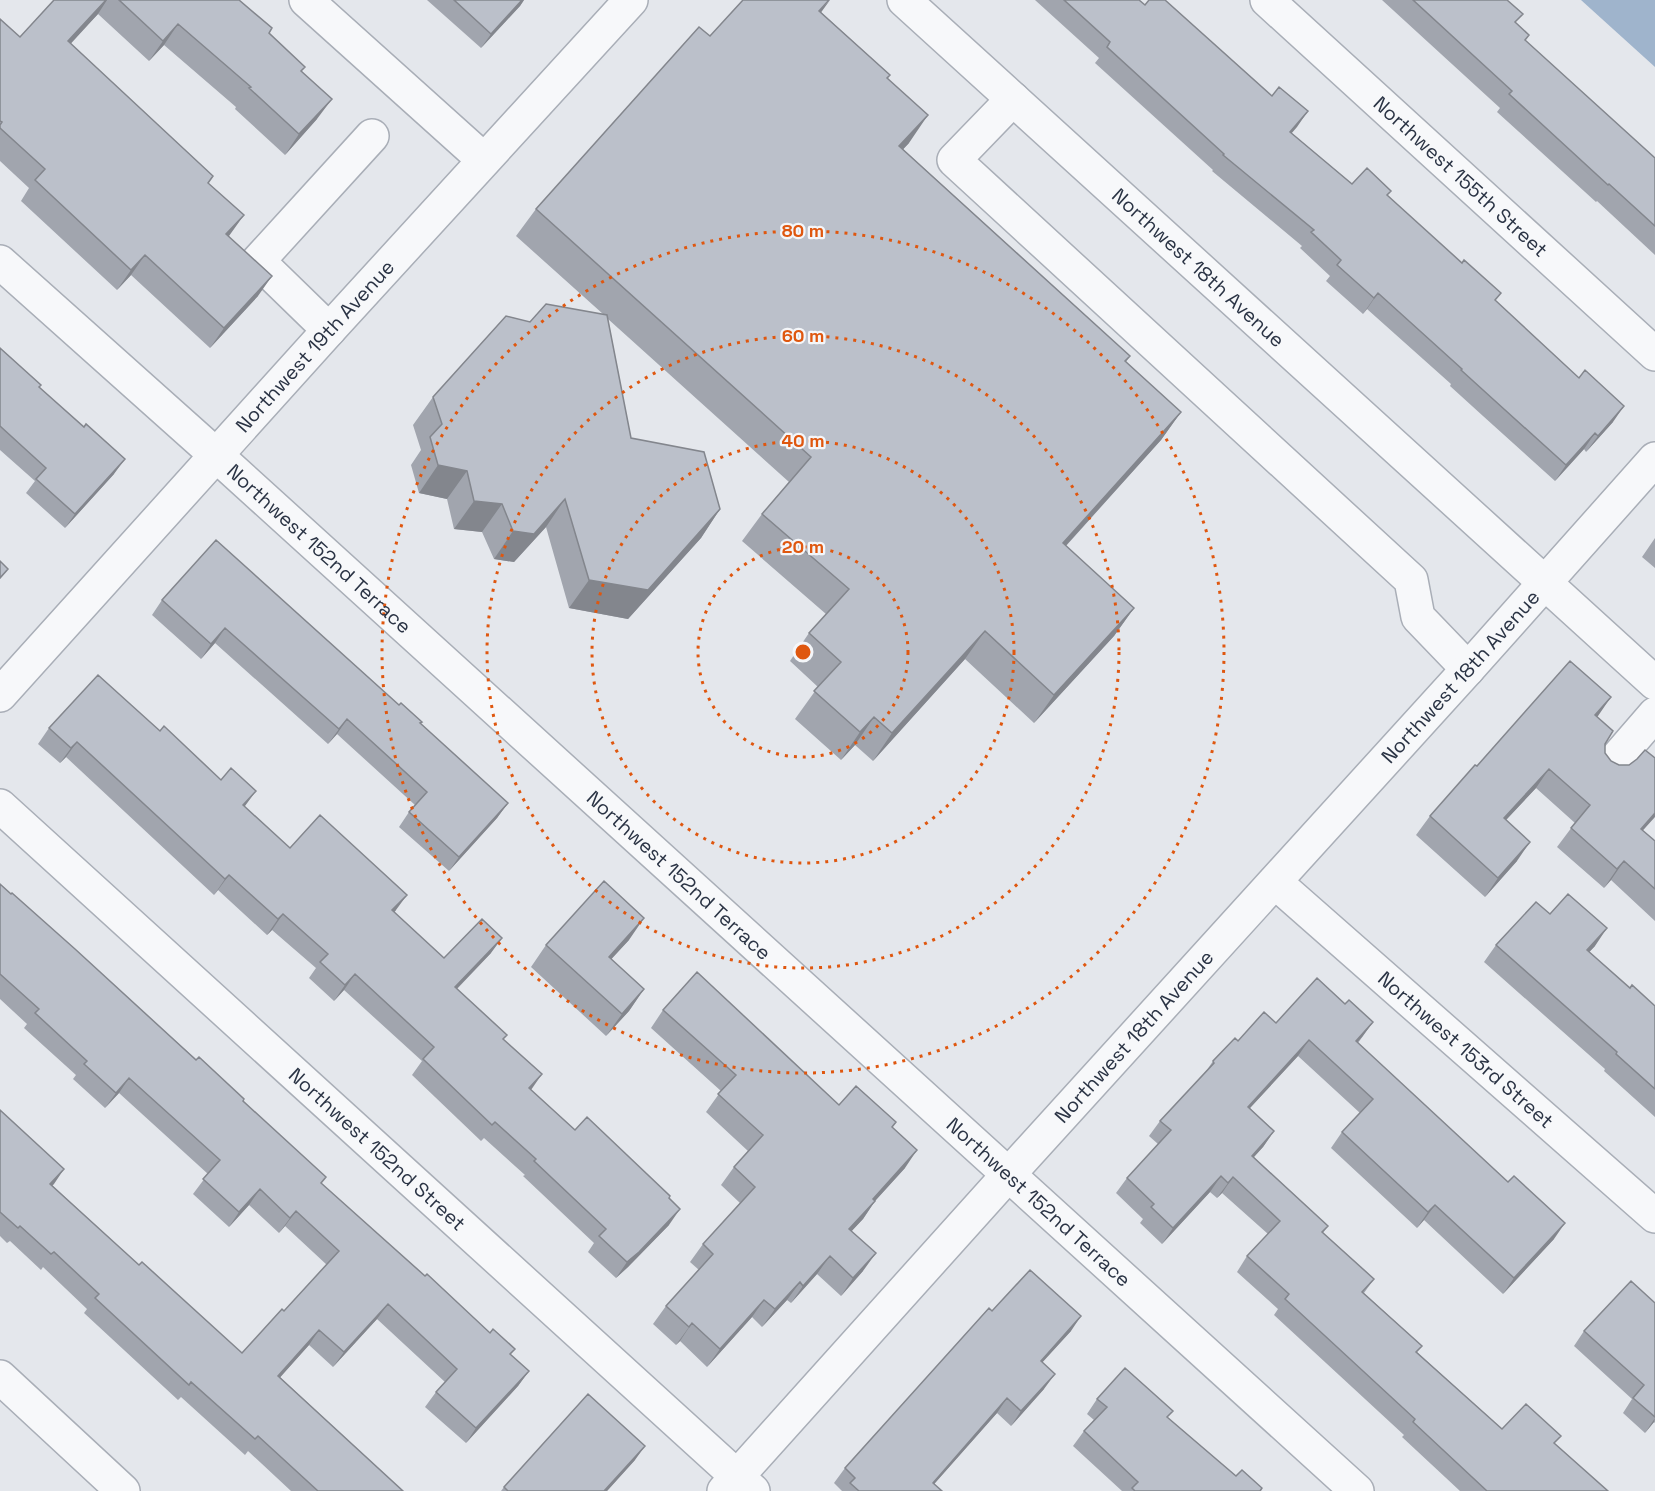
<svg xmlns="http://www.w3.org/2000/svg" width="1655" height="1491" font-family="'Space Grotesk',sans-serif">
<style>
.water{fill:#9fb4cc}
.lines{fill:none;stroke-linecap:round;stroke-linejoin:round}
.minor-casing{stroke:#a9aeb7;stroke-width:36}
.minor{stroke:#f7f8fa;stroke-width:33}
.wall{fill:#a1a5ae}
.shaded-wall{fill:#83868d}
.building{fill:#bbc0ca;stroke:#83868d;stroke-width:1.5}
.ring{fill:none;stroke:#df570f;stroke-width:3;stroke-dasharray:3 6}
.labels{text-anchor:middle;stroke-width:4.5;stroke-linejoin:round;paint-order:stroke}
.street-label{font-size:20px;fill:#2b3445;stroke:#f4f6f9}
.centre{fill:#df570f;stroke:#f4f6f9;stroke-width:3}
.ring-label{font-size:18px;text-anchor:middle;font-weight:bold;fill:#df570f;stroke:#f4f6f9;stroke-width:4.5;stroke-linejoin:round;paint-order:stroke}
</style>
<rect width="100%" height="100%" fill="#e4e7ec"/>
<!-- water -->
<path class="water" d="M 1581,0 L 1655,0 L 1655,67 Z"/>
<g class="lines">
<!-- minor casing -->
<g class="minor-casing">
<g id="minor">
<path d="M 306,0 L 484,160"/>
<path id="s1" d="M 904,0 L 1655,683"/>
<path id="s2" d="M 1267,0 L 1655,354"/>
<path d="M 1013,99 L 954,160 L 1411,580 L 1418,617 L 1468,669"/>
<path id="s3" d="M 0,262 L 216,455 L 1357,1491"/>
<path d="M 329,330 L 258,261 L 372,136"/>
<path id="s4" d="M 0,695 L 329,330 L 631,0"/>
<path d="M 1610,766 L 1655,714"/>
<path id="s5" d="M 0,806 L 753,1491"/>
<path id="s6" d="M 1275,882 L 1655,1216"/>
<path d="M 0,1377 L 123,1491"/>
<path id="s7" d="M 724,1491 L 1008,1175 L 1468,669 L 1655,459"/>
</g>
</g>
<!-- minor -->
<use href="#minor" class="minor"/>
</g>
<!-- wall -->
<path class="wall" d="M 54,0 L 239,0 L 302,71 L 317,119 L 285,155 L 235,109 L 236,107 L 164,45 L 149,61 L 98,14 L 70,43 L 213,176 L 208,183 L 229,236 L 258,296 L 210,348 L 131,275 L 117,290 L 21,201 L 29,188 L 0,161 L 0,19 L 20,37 Z
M 427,0 L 524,0 L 520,6 L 481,48 Z
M 1035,0 L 1139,0 L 1145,5 L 1272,96 L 1308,111 L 1291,133 L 1352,184 L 1388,196 L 1496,301 L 1613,422 L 1586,452 L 1584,449 L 1555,481 L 1483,416 L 1450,386 L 1451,384 L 1367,309 L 1363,314 L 1326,281 L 1330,276 L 1300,248 L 1302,246 L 1212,171 L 1213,170 L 1095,63 L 1099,58 Z
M 1382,0 L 1507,0 L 1516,23 L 1525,40 L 1655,158 L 1655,255 L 1597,201 L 1596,202 L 1497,112 L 1500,108 Z
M 821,12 L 890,75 L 888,78 L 909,143 L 903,149 L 1130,356 L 1126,362 L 1181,412 L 1161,440 L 1066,546 L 1134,608 L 1114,636 L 1034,723 L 965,659 L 873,761 L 855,745 L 841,760 L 795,719 L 818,687 L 790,661 L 809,633 L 826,614 L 742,541 L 762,514 L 789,482 L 608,319 L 631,438 L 720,509 L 701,538 L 628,619 L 569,608 L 546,527 L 514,562 L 494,559 L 482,532 L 454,529 L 447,499 L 419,493 L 411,465 L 421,450 L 413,425 L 433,397 L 530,322 L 603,314 L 516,236 L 536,209 L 710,36 Z
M 0,348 L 39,387 L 114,474 L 65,528 L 26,493 L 35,481 L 0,450 Z
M 1655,538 L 1655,568 L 1642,557 Z
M 162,600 L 399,705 L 421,724 L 508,803 L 497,818 L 449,871 L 399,827 L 409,812 L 415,805 L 337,734 L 328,744 L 215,643 L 201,659 L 152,615 Z
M 1597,717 L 1605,744 L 1605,753 L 1643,831 L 1655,841 L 1655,921 L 1611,880 L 1604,888 L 1557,847 L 1575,823 L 1536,788 L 1506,820 L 1517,861 L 1485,897 L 1416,835 L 1430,816 L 1477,766 Z
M 49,728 L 245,807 L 290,848 L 396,910 L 394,913 L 444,958 L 491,953 L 457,989 L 504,1040 L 531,1090 L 575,1130 L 669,1198 L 669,1225 L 628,1267 L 616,1278 L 588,1252 L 594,1243 L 523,1176 L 525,1175 L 484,1138 L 481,1141 L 412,1075 L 422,1061 L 344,990 L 334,1001 L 309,978 L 316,968 L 272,930 L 267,935 L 218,890 L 214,895 L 66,757 L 60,763 L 38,744 Z
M 0,884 L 243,1101 L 321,1184 L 490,1333 L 515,1349 L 510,1355 L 529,1371 L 518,1386 L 466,1443 L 425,1407 L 436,1392 L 445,1382 L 377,1319 L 333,1367 L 309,1345 L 280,1377 L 403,1491 L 291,1491 L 248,1451 L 245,1455 L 181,1397 L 178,1400 L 84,1313 L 87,1309 L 43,1267 L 41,1270 L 10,1241 L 7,1243 L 0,1236 L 0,1110 L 52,1185 L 139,1265 L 242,1353 L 284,1311 L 327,1265 L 285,1226 L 279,1233 L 249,1205 L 229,1227 L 193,1194 L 208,1174 L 119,1093 L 105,1108 L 73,1079 L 76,1075 L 24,1028 L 27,1024 L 0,999 Z
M 1550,914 L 1595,946 L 1589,952 L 1630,988 L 1655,1006 L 1655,1117 L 1604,1071 L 1605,1069 L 1484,962 L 1496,945 Z
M 629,940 L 611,959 L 644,989 L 629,1011 L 606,1036 L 531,967 L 546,945 Z
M 1345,1004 L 1373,1022 L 1358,1043 L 1554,1239 L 1503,1294 L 1424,1220 L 1417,1228 L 1331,1148 L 1342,1132 L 1360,1113 L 1298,1056 L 1250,1108 L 1274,1131 L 1263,1147 L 1254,1157 L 1328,1226 L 1323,1233 L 1374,1279 L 1364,1293 L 1422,1346 L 1417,1352 L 1502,1429 L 1555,1444 L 1608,1491 L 1460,1491 L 1402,1437 L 1404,1435 L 1274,1315 L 1278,1309 L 1237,1272 L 1247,1256 L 1268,1234 L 1222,1193 L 1217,1198 L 1210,1192 L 1162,1244 L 1140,1223 L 1143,1219 L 1116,1193 L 1127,1178 L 1158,1144 L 1149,1136 L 1160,1121 L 1205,1073 L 1213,1061 L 1238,1041 L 1276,1023 Z
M 663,1010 L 839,1105 L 892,1127 L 905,1168 L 875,1201 L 863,1219 L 851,1231 L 863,1271 L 841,1296 L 817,1274 L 791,1303 L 787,1300 L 762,1327 L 752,1317 L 707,1367 L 680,1341 L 676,1345 L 653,1324 L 666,1306 L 699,1270 L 690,1262 L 703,1244 L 740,1203 L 721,1185 L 734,1167 L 748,1151 L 706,1112 L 721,1091 L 651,1028 Z
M 1655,1303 L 1655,1423 L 1654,1422 L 1645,1433 L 1623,1413 L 1632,1399 L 1574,1346 L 1584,1331 Z
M 992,1311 L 1071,1331 L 1042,1362 L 1044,1389 L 1011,1426 L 997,1413 L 934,1484 L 942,1491 L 842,1491 L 834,1483 L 845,1468 Z
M 1097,1399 L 1168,1418 L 1236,1476 L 1262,1488 L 1261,1491 L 1122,1491 L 1073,1446 L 1084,1431 L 1094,1420 L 1087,1414 Z
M 635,1460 L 607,1491 L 501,1491 L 504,1487 Z"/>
<!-- shaded-wall -->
<path class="shaded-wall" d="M 106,0 L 107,0 L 98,14 L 54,62 L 68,41 Z
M 522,0 L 524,0 L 520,6 L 481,48 L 491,34 Z
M 830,0 L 812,25 L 819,11 Z
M 178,24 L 164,45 L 149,61 L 163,41 Z
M 332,99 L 317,119 L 285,155 L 299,134 Z
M 1308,111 L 1297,127 L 1279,148 L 1290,132 Z
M 928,115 L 909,143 L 880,174 L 899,146 Z
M 244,215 L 229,236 L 212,254 L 226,234 Z
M 145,255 L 131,275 L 117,290 L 131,270 Z
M 272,276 L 258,296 L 210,348 L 224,328 Z
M 1378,293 L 1367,309 L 1363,314 L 1374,298 Z
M 1624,406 L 1613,422 L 1586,452 L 1598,436 Z
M 1181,412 L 1161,440 L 1043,571 L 1063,543 Z
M 1595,433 L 1584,449 L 1555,481 L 1566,465 Z
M 125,459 L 114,474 L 65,528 L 75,514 Z
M 438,465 L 467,471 L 447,499 L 419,493 Z
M 565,499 L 546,527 L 514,562 L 494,559 L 513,531 Z
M 474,501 L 502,504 L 482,532 L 454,529 Z
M 720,509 L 701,538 L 628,619 L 569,608 L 589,580 Z
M 1134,608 L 1114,636 L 1034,723 L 1054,695 Z
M 225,628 L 215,643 L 201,659 L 211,644 Z
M 985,631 L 965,659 L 873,761 L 892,733 Z
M 1611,697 L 1598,716 L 1582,734 L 1595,715 Z
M 874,717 L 855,745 L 841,760 L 860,732 Z
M 347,719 L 337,734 L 328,744 L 339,729 Z
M 77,742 L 66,757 L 60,763 L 71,748 Z
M 1549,769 L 1536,788 L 1490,837 L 1504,818 Z
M 256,791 L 245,806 L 232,821 L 243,805 Z
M 508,803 L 497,818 L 449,871 L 459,857 Z
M 1655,813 L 1655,817 L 1627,848 L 1641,829 Z
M 1530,842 L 1517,861 L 1485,897 L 1498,878 Z
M 1624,861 L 1611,880 L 1604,888 L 1617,869 Z
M 229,875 L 218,890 L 214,895 L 225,879 Z
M 407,895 L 396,910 L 381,926 L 392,910 Z
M 283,914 L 272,930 L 267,935 L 278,919 Z
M 644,918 L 629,940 L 593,979 L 609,957 Z
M 1607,928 L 1595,946 L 1575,967 L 1587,950 Z
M 502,938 L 491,953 L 444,1002 L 455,987 Z
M 355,974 L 344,990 L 334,1001 L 345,985 Z
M 644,989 L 629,1011 L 606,1036 L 622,1014 Z
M 1373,1022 L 1362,1037 L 1345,1056 L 1356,1041 Z
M 1309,1040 L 1298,1056 L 1237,1122 L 1248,1107 Z
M 542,1074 L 531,1090 L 529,1088 Z
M 129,1078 L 119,1093 L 105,1108 L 116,1093 Z
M 1274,1131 L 1263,1147 L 1241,1171 L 1252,1156 Z
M 917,1150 L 905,1168 L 875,1201 L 863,1219 L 837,1247 L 849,1229 L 873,1199 Z
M 64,1169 L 54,1184 L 40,1199 L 50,1184 Z
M 1221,1176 L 1210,1192 L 1162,1244 L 1173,1228 Z
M 1233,1177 L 1222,1193 L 1217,1198 L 1228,1183 Z
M 260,1189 L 249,1205 L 229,1227 L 239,1212 Z
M 1435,1205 L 1424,1220 L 1417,1228 L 1428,1212 Z
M 680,1209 L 669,1225 L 628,1267 L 616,1278 L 627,1262 Z
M 296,1211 L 285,1226 L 279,1233 L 290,1218 Z
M 1565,1223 L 1554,1239 L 1503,1294 L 1514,1278 Z
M 876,1253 L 863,1271 L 841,1296 L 853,1278 Z
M 830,1256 L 817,1274 L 791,1303 L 803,1286 Z
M 800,1282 L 787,1300 L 762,1327 L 775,1309 Z
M 764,1300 L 752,1317 L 707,1367 L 720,1349 Z
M 388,1304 L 377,1319 L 333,1367 L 344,1352 Z
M 1081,1316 L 1071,1331 L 1030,1376 L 1041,1361 Z
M 692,1323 L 680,1341 L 676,1345 L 689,1327 Z
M 319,1330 L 309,1345 L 268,1391 L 278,1376 Z
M 529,1371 L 518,1386 L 466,1443 L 476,1428 Z
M 1055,1374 L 1044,1389 L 1011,1426 L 1021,1411 Z
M 1007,1398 L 997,1413 L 928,1491 L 933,1483 Z
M 1655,1418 L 1654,1422 L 1645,1433 Z
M 645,1446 L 635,1460 L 607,1491 L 604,1491 Z"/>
<!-- building -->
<path class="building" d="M 54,0 L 106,0 L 68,41 L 213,176 L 208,183 L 244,215 L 226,234 L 272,276 L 224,328 L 145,255 L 131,270 L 35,180 L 45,169 L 0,128 L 0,125 L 2,122 L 0,121 L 0,19 L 20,37 Z
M 119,0 L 239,0 L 272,28 L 269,33 L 305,67 L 301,71 L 332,99 L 299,134 L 249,88 L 251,87 L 178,24 L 163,41 Z
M 454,0 L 522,0 L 491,34 Z
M 743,0 L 829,0 L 819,11 L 890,75 L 887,78 L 928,115 L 899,146 L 1130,356 L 1125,361 L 1181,412 L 1063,543 L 1134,608 L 1054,695 L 985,631 L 892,733 L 874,717 L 860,732 L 814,691 L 841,662 L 809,633 L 849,589 L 762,514 L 811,457 L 536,209 L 699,27 L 710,36 Z
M 1064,0 L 1139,0 L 1145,5 L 1149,0 L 1165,0 L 1272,96 L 1279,87 L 1308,111 L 1290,132 L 1352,184 L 1367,168 L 1391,191 L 1387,195 L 1462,263 L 1464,260 L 1501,293 L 1495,300 L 1579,378 L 1585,370 L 1624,406 L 1598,436 L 1595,433 L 1566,465 L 1494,400 L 1461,370 L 1462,369 L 1378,293 L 1374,298 L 1337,265 L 1341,260 L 1311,232 L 1314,230 L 1223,155 L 1224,154 L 1107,47 L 1110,42 Z
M 1413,0 L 1507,0 L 1523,14 L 1515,22 L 1529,35 L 1525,40 L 1655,158 L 1655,226 L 1609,184 L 1608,185 L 1509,94 L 1512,91 Z
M 546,304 L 607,315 L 631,438 L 704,452 L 720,509 L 648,590 L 589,580 L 565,499 L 534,534 L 513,531 L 502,504 L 474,501 L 467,471 L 438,465 L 430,437 L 442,424 L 433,397 L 506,316 L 530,322 Z
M 0,348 L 41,385 L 39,387 L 84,427 L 86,424 L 125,459 L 75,514 L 36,479 L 46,468 L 0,426 Z
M 216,540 L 399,705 L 401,703 L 422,722 L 420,723 L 508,803 L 459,857 L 409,812 L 427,792 L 347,719 L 339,729 L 225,628 L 211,644 L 162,600 Z
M 0,561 L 8,569 L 0,578 Z
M 1570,661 L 1611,697 L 1595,715 L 1613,731 L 1605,744 L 1605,753 L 1611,761 L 1619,765 L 1629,765 L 1637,759 L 1645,750 L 1655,758 L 1655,813 L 1641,829 L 1655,841 L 1655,889 L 1624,861 L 1617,869 L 1571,828 L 1590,805 L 1549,769 L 1504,818 L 1530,842 L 1498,878 L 1430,816 L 1475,765 L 1477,766 Z
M 98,675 L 160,731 L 164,726 L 221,780 L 231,768 L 256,791 L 243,805 L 290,848 L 320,815 L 407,895 L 392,910 L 444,958 L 482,919 L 502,938 L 455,987 L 507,1035 L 503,1039 L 542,1074 L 529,1088 L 575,1130 L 587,1117 L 670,1196 L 669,1198 L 680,1209 L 639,1252 L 627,1262 L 599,1236 L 606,1229 L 534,1161 L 536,1159 L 495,1122 L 492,1125 L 423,1059 L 434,1047 L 355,974 L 345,985 L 320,962 L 328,954 L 283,914 L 278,919 L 229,875 L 225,879 L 77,742 L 71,748 L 49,728 Z
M 604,881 L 644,918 L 609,957 L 644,989 L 622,1014 L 546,945 Z
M 0,884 L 11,894 L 12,893 L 75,949 L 196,1060 L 199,1057 L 244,1099 L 243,1101 L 326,1177 L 321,1183 L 425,1276 L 427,1274 L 490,1333 L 493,1329 L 515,1349 L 510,1354 L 529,1371 L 476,1428 L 436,1392 L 457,1369 L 388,1304 L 344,1352 L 319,1330 L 278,1376 L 403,1491 L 318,1491 L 258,1436 L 255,1439 L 191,1382 L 189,1385 L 95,1298 L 99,1294 L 54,1252 L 51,1254 L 20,1226 L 18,1228 L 0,1212 L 0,1110 L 64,1169 L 50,1184 L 139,1265 L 142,1262 L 242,1353 L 282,1309 L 284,1311 L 339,1251 L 296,1211 L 290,1218 L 260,1189 L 239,1212 L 203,1179 L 220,1160 L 129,1078 L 116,1093 L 84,1064 L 87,1061 L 35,1013 L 39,1009 L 0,974 Z
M 1568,894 L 1607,928 L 1587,950 L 1630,988 L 1632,985 L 1655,1006 L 1655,1089 L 1616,1054 L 1617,1052 L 1496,945 L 1536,902 L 1550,914 Z
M 697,972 L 839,1105 L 856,1086 L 896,1122 L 892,1127 L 917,1150 L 873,1199 L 875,1201 L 849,1229 L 876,1253 L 853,1278 L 830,1256 L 803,1286 L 800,1282 L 775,1309 L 764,1300 L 720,1349 L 692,1323 L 689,1327 L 666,1306 L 713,1254 L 703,1244 L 755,1187 L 734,1167 L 763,1135 L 718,1094 L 736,1075 L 663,1010 Z
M 1317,978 L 1345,1004 L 1349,1000 L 1373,1022 L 1356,1041 L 1508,1182 L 1514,1176 L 1565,1223 L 1514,1278 L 1435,1205 L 1428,1212 L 1342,1132 L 1373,1099 L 1309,1040 L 1248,1107 L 1274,1131 L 1252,1156 L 1328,1226 L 1322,1232 L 1374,1279 L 1362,1292 L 1422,1346 L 1416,1352 L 1502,1429 L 1526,1404 L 1561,1436 L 1554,1443 L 1608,1491 L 1487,1491 L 1413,1422 L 1415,1419 L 1285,1299 L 1289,1294 L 1247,1256 L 1280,1221 L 1233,1177 L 1228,1183 L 1221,1176 L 1173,1228 L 1151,1207 L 1154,1204 L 1127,1178 L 1171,1130 L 1160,1121 L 1214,1063 L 1213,1061 L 1235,1038 L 1238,1041 L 1264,1012 L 1276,1023 Z
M 1030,1270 L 1081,1316 L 1041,1361 L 1055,1374 L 1021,1411 L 1007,1398 L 933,1483 L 942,1491 L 859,1491 L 850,1483 L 855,1478 L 845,1468 L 989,1308 L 992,1311 Z
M 1631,1281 L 1655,1303 L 1655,1417 L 1633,1398 L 1644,1385 L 1584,1331 Z
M 1125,1368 L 1173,1411 L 1167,1417 L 1236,1476 L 1242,1470 L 1262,1488 L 1260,1491 L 1135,1491 L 1132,1488 L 1138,1482 L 1084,1431 L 1107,1407 L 1097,1399 Z
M 588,1394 L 645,1446 L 604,1491 L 508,1491 L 504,1487 Z"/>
<!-- distance rings -->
<g class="ring">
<circle cx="803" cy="652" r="105"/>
<circle cx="803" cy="652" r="211"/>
<circle cx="803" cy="652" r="316"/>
<circle cx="803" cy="652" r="421"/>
</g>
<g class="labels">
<!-- street labels -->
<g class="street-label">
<text dy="7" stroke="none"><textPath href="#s2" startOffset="262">Northwest 155th Street</textPath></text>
<text dy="7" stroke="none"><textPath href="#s1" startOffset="398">Northwest 18th Avenue</textPath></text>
<text dy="7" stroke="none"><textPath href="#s4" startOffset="470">Northwest 19th Avenue</textPath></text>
<text dy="7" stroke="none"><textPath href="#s3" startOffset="429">Northwest 152nd Terrace</textPath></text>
<text dy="7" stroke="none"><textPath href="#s7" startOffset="1098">Northwest 18th Avenue</textPath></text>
<text dy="7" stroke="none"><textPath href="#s3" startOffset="915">Northwest 152nd Terrace</textPath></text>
<text dy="7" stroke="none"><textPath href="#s7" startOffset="612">Northwest 18th Avenue</textPath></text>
<text dy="7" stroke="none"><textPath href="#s6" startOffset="254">Northwest 153rd Street</textPath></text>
<text dy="7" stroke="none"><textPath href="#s5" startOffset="510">Northwest 152nd Street</textPath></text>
<text dy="7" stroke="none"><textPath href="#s3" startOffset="1401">Northwest 152nd Terrace</textPath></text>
</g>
</g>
<circle cx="803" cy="652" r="9" class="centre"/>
<g class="ring-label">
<text x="803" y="237">80 m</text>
<text x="803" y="342">60 m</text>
<text x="803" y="447">40 m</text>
<text x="803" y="553">20 m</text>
</g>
</svg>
